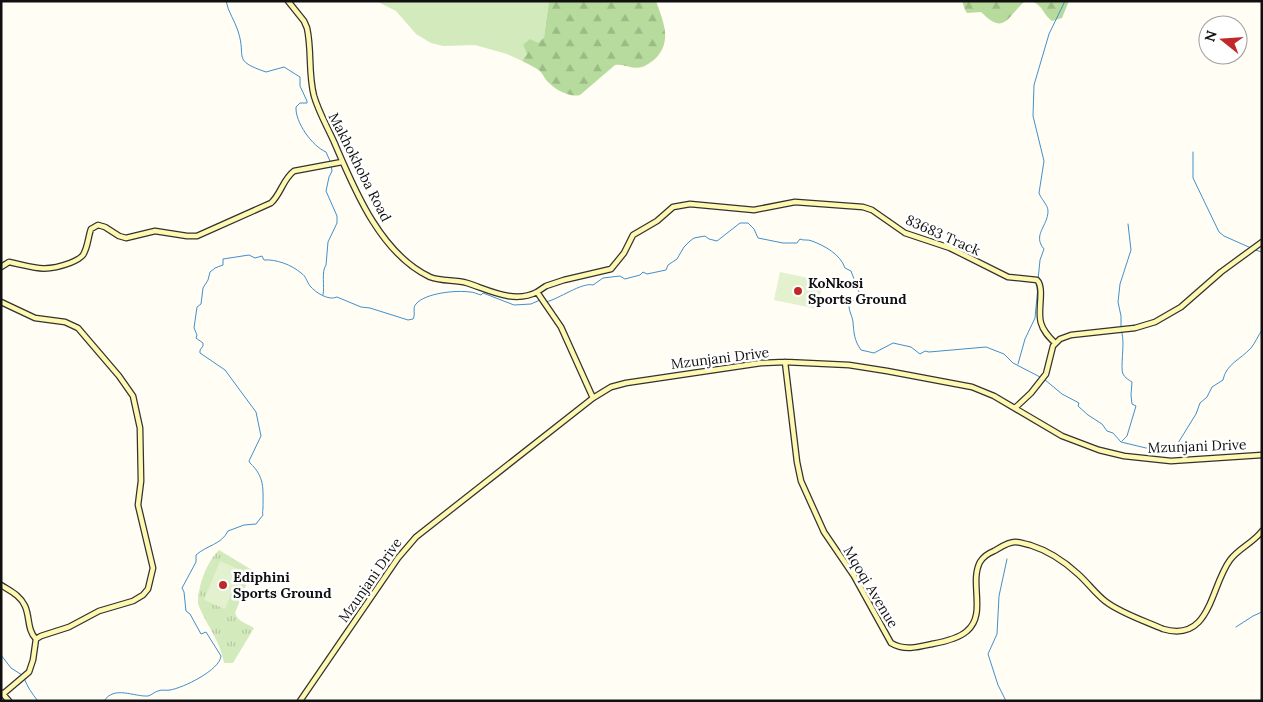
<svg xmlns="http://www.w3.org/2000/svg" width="1263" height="702" font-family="Lora,serif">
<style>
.grass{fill:#d3eabd}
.forest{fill:url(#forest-firs)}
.park{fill:url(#park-tufts)}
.pitch{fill:#e4f1cf}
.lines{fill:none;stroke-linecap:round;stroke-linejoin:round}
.stream{stroke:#4090cd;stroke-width:1}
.secondary-casing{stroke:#323232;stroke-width:7}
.secondary{stroke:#fef8b0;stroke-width:4.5}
.poi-dot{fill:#c1282a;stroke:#fff;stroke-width:2}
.labels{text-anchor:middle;stroke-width:5;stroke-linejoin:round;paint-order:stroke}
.street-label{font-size:14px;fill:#101010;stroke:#fff}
.poi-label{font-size:14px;font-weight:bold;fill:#101010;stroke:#fff;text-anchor:start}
</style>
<defs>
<pattern id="forest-firs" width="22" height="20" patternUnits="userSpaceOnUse" patternTransform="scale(1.25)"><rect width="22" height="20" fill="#b6db9c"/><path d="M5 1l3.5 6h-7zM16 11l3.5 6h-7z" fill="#9bbb85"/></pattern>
<pattern id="park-tufts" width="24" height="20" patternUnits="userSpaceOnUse" patternTransform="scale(1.25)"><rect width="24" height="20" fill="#d3eabd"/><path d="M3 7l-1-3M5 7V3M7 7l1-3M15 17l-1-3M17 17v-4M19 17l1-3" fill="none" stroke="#b4c8a1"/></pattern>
</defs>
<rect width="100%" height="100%" fill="#fffdf4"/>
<!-- grass -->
<path class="grass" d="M 376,1 L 549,1 L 544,37 L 538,43 L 523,45 L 527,54 L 522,61 L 507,54 L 475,45 L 443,46 L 431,43 L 416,34 L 396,11 Z"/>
<!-- forest -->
<path class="forest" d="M 549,1 L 656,1 C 663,21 673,41 655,59 C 651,62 646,66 642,67 C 632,70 624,63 615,65 L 580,95 C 570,98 554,89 547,81 C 544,78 543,74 540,71 C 535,67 528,64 522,61 L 527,54 L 523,45 L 530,39 L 538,43 L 544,37 Z
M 962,1 L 1025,1 C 1007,17 1005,36 981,12 L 967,13 L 965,10 Z
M 1032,1 L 1069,1 L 1062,18 L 1052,21 C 1042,13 1044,7 1032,1 Z"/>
<!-- park -->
<path class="park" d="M 219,550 L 252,570 L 235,613 C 237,621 247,624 254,628 L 233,663 L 224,663 C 220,640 206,625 198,604 C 198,586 206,563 219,550 Z"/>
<!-- pitch -->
<path class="pitch" d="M 780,272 L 823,281 L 817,309 L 774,300 Z
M 220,561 L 241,570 L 225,609 L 204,600 Z"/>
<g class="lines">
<!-- stream -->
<path class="stream" d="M 226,1 C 228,12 235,21 238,31 C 247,58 231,60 266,72 L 284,67 L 300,77 L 300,86 L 307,101 L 307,103 L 300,103 L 296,107 C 295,122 312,146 326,152 L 330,161
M 1193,152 L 1193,178 L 1219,232 L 1224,236 L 1251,248
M 1255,250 L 1262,252
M 1038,280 L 1040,260 L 1044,249 C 1032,235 1048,226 1048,211 C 1048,205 1041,199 1039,193 L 1044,161 L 1033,116 L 1034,85 L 1049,34 L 1065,1
M 323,295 C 325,286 321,272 326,265 L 328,242 L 337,223 L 337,216 L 326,191 L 329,177 L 332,171 L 331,165
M 546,302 C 559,299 582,282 593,285 L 603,278 L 620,276 L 625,279 L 640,275 L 643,272 L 647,274 L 666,270 L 668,265 L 677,259 L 684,247 L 690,241 L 694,238 L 705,236 L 709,239 L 717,241 L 740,223 L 748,223 L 754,229 L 758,238 L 783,243 L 797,243 L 800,239 C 804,241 807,239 812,241 C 825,246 840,254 845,268 L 851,271 L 861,297 L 859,299 L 857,299 L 850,302 C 847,309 852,314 853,322 C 854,333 854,340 861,350 L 874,353 L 893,343 L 911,347 L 920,354 L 925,351 L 929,352 L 986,347 L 1004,354 L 1013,363 L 1040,377
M 1121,327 L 1121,316 L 1118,302 L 1120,284 L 1131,250 L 1128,224
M 1122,333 C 1125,344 1120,368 1123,374 C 1125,378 1129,380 1132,382 L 1131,395 L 1132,404 L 1136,406 L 1127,436 L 1122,441
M 1018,364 L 1025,339 L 1035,318 L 1038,286
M 1044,379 L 1062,394 L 1079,403 L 1078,406 L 1088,415 L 1102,424 L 1107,431 L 1113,433 L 1121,442 L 1146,448 L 1165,449 L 1175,446 L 1178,443 L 1196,414 L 1200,403 L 1207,397 L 1212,387 L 1223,380 C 1226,364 1240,360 1251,348 C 1255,343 1258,336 1262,330
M 1236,627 L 1253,616 L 1262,612
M 1,655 L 11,668 L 22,675
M 24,678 C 27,686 32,694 38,701
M 104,701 C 114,685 134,697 148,696 C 152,695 154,692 158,691 C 162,689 166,691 170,690 C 183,688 220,670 221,656 L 206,632 L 201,634 L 190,614 L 186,611 L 184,592 L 182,588 L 196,562 L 196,555 C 207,545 221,545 228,531 L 244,525 L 256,524 L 263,515 C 262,513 263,510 263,508 C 263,489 265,477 250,463 L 249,461 L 261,436 L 256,412 L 225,370 L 200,353 L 200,350 L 203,346 L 203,343 L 196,338 L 197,335 L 194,328 L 197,307 L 201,304 L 203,288 L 208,280 L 210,272 L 215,268 L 223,265 L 223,259 L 249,255 L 255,258 L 262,256 L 264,260 C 276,259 292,265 301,273 C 306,276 307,282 310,286 C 316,293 329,301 337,297 L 361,307 L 370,308 L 408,320 L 413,319 C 416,314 412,308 416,304 C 425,293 456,290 470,292 C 474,292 477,294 481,295 L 483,293 L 514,305 L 531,304 L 540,300
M 1006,701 L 998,685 L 988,654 L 997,634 L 999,596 L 1007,559"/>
<!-- secondary casing -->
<g class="secondary-casing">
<path id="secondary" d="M 288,1 L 304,21 L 307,28 C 312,50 308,73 314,96 C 319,113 328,128 335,144 C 355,191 381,254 430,277 C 443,282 455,279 467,283 C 489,290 514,304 537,292 L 561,327 L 593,398
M 1,267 L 9,262 C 34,267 43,273 70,263 C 75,261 80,259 83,255 C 88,247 88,237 91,229 L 98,225 L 105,227 L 119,236 L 126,238 L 155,231 L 187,236 L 197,236 L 271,203 C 281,194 283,179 294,171 L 342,162
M 537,292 L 546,286 L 564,280 L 611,269 L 624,253 L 633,235 L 657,221 L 673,207 L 690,204 L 754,210 L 795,202 L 863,207 L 872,210 L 905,233 L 950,248 L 1008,277 L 1037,280 C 1045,288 1037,311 1041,323 C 1043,331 1049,337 1055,343
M 1,302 L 35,318 L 65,322 L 78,328 L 119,376 L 133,396 L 140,428 L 141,481 L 138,505 L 153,568 L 148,589 L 143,595 L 133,601 L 99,611 L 69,627 L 41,636 L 36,639
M 785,362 L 797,462 L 801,481 L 824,532 L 854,576 L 891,643 C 904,651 919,647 932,644 C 943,642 958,639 967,631 C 987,614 969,583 980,562 C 983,557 989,553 994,551 C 1001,547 1008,542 1015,542 C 1020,542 1025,544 1030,545 C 1049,551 1064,561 1078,574 C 1088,583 1095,593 1105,601 C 1120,613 1145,621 1163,629 C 1211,643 1210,587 1230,560 C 1239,548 1253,543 1262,531
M 1015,408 L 1031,393 L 1046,374 L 1053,346 L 1060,339 L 1071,335 L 1135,328 L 1155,322 L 1181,307 L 1221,272 L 1262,242
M 1,585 C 10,591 20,595 25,606 C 30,617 27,630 36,639
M 2,693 L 9,701
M 3,694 L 29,672 L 33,660 L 36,639
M 300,701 L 398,558 L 416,537 L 593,398 L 611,387 L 626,383 L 761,363 L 785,362 L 849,365 L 887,371 L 972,387 L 994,396 L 1062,436 L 1099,450 L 1124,456 L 1171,461 L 1262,455"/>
</g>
<!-- secondary -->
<use href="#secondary" class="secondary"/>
</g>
<!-- markers -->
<g class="poi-dot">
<circle cx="798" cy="291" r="5"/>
<circle cx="223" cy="585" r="5"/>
</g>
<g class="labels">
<!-- street labels -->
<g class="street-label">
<text transform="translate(360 167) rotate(63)" y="5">Makhokhoba Road</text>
<text transform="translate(943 235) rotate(24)" y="5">83683 Track</text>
<text transform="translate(720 358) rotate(-7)" y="5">Mzunjani Drive</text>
<text transform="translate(1197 446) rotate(-2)" y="5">Mzunjani Drive</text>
<text transform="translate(370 580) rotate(-55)" y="5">Mzunjani Drive</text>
<text transform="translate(871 587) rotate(59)" y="5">Mqoqi Avenue</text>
</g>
<!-- poi labels -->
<g class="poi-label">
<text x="808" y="288">KoNkosi<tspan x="808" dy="16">Sports Ground</tspan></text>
<text x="233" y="582">Ediphini<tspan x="233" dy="16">Sports Ground</tspan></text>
</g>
</g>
<!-- border -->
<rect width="1263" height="702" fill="none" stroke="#101010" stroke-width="5"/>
<!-- north arrow -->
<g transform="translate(1223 40) rotate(287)"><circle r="24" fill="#ffffff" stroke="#9f9f9f"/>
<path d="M0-4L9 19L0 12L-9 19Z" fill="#c1282a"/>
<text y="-8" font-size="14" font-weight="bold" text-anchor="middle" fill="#101010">N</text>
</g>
</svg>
